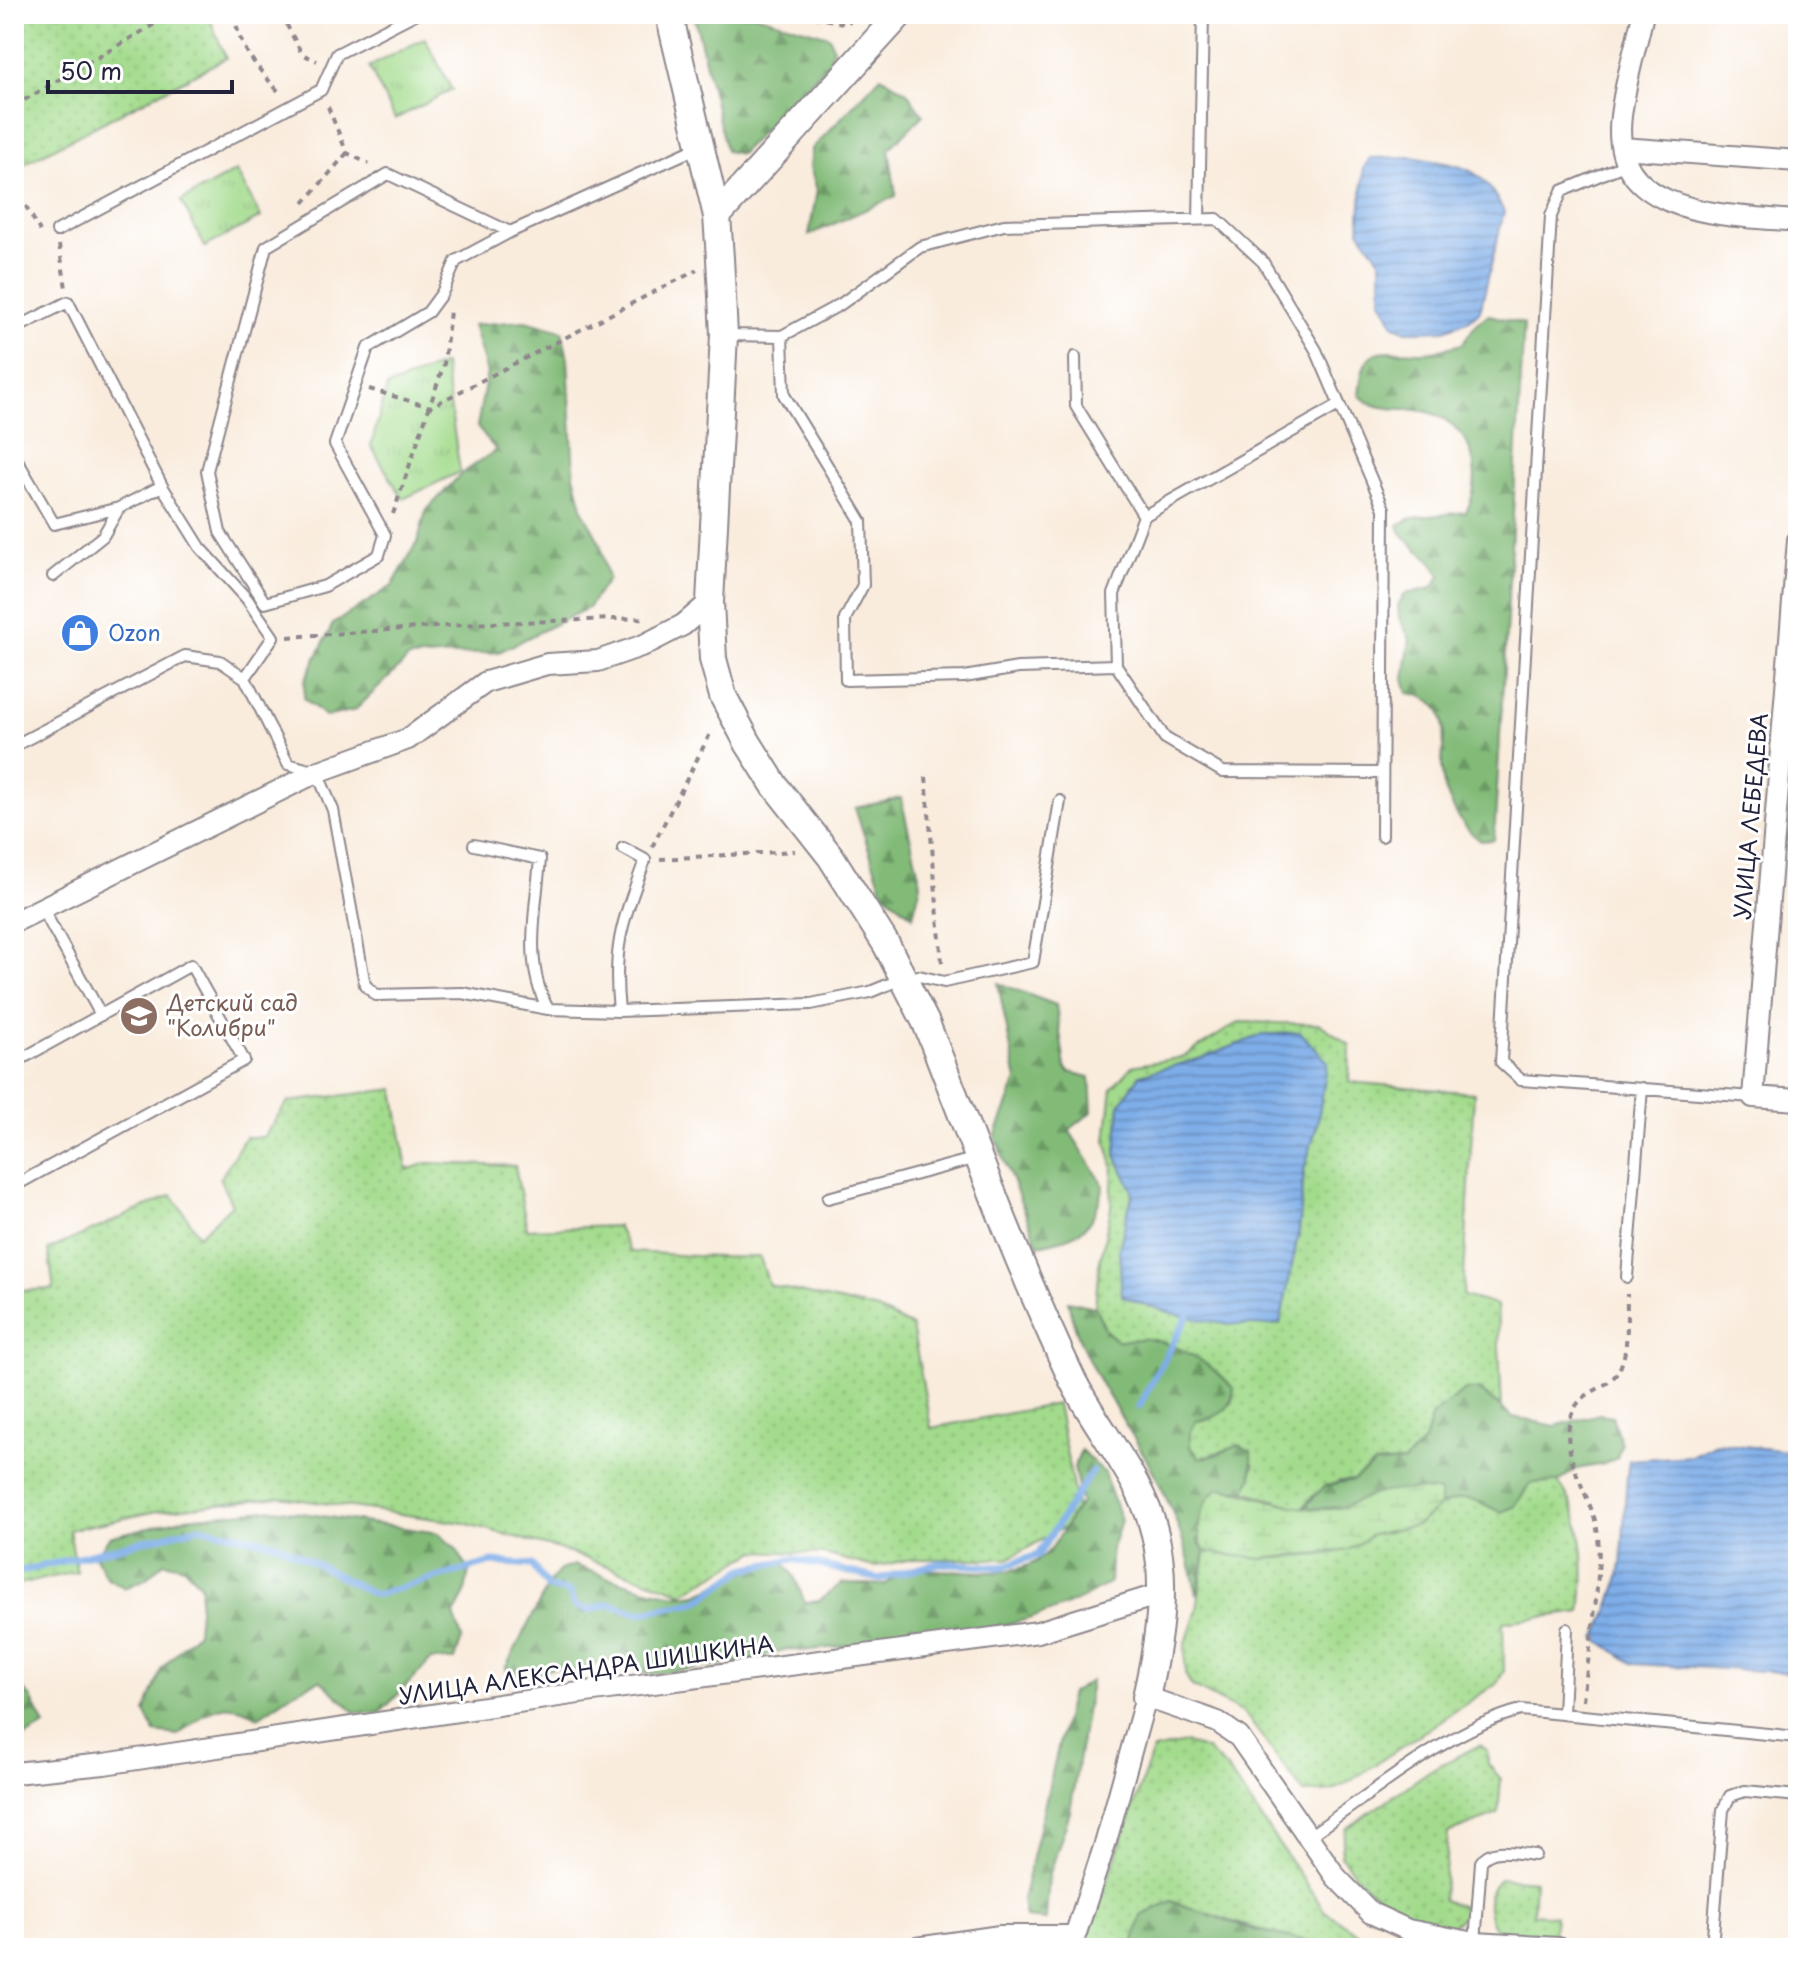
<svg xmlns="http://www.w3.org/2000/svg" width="1812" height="1962" font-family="'Playpen Sans',sans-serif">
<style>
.grass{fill:url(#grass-dots);stroke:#627e64;stroke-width:2;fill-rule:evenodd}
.forest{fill:url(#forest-firs);stroke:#526e5a;stroke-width:2}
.wetland{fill:url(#wetland-marsh);stroke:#627e64;stroke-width:2}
.park{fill:url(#park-tufts);stroke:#627e64;stroke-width:2}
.water{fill:url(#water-rules);stroke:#506892;stroke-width:2}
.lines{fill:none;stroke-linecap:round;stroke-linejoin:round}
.stream{stroke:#7eade8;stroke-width:7}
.service-casing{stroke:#8e878c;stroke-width:14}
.minor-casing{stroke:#8e878c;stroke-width:24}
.tertiary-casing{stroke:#8e878c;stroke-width:30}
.path{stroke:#8e878c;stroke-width:4;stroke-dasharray:6 6;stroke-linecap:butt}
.service{stroke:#fff;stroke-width:10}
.minor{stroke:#fff;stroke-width:20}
.tertiary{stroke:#fff;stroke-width:26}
.labels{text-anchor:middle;stroke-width:6;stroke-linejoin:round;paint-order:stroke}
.shop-label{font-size:22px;fill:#366cbe;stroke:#fff;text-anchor:start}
.street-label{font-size:22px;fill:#22223b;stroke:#fff}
.education-label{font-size:22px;fill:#785e54;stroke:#fff;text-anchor:start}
</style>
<defs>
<pattern id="grass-dots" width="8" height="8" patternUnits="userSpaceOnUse" patternTransform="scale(2)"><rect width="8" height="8" fill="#a3db8c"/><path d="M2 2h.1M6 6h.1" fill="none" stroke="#8cbc7a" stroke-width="1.8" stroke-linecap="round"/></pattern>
<pattern id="forest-firs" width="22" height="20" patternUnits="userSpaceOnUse" patternTransform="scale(2)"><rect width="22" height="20" fill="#82bb78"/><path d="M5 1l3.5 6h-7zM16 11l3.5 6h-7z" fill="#6a9864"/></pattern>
<pattern id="wetland-marsh" width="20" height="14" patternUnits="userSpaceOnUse" patternTransform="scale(2)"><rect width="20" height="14" fill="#a3db8c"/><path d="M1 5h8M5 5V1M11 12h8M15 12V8" fill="none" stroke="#8cbc7a"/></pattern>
<pattern id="park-tufts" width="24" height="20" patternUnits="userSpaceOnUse" patternTransform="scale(2)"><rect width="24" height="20" fill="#a3db8c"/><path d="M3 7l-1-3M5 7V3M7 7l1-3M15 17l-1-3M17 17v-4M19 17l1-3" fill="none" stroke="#8cbc7a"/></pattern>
<pattern id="water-rules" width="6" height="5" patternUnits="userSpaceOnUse" patternTransform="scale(2)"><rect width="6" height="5" fill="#7eade8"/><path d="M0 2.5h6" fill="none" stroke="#678cbd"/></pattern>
</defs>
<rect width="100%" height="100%" fill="#fff"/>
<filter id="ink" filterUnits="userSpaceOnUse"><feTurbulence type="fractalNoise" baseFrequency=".0125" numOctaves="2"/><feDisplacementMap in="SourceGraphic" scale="16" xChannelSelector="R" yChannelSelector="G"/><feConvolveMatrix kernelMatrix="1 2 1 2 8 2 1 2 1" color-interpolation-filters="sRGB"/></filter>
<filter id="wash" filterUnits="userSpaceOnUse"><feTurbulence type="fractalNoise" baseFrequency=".006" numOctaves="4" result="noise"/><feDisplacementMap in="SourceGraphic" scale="32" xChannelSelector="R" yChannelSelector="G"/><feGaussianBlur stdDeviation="1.8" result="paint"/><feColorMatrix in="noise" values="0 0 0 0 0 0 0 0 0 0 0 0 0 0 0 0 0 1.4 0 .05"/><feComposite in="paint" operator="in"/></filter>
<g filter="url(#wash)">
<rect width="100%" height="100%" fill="#f9ecdd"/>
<!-- grass -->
<path class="grass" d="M 14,14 L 208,14 L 226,58 L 14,169 Z
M 1239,1022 L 1320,1024 L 1350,1045 L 1349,1082 L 1474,1093 L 1463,1296 L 1497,1305 L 1502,1408 L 1479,1390 L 1454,1398 L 1432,1415 L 1424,1442 L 1404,1462 L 1375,1464 L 1353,1480 L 1339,1481 L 1313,1496 L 1302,1509 L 1245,1491 L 1254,1465 L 1239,1446 L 1199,1458 L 1190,1447 L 1190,1433 L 1196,1421 L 1210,1419 L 1232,1403 L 1234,1389 C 1213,1365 1180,1346 1148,1340 C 1139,1338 1127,1341 1117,1340 L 1106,1331 L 1095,1307 L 1099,1266 L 1111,1208 L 1113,1166 L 1106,1141 L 1112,1088 L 1132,1066 L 1183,1057 ZM 1202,1058 L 1317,1125 L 1304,1170 L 1299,1231 L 1279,1324 L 1119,1249 L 1133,1191 L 1116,1155 L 1120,1104 L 1140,1075 Z
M 394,1089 L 407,1170 L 427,1163 L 515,1166 L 527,1229 L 617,1226 L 630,1252 C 674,1254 716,1259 760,1257 L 769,1285 L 878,1310 L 912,1327 L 931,1428 L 1057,1404 L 1079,1519 L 1008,1559 L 912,1559 L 874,1567 L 824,1554 L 756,1551 L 683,1593 L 562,1550 L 464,1523 L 280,1497 L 158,1511 L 69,1530 L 77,1572 L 14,1585 L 14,1291 L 54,1289 L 48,1250 L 172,1195 L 199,1235 L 232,1205 L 220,1179 L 245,1137 L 263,1137 L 288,1102 Z
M 1546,1481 L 1558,1482 C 1586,1516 1586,1570 1581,1612 L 1503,1622 L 1504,1671 L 1497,1683 L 1346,1784 L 1332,1791 L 1304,1793 L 1244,1713 L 1192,1686 L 1185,1674 L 1185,1646 L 1197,1610 L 1205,1552 L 1262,1559 L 1319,1555 L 1348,1550 L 1372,1535 L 1417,1525 L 1440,1506 L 1460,1497 L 1476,1498 L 1487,1506 L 1514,1507 L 1531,1483 Z
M 1185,1743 L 1207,1750 L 1227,1769 L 1325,1911 L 1379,1948 C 1307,1948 1239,1925 1171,1901 L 1141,1916 L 1132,1948 L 1084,1948 L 1153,1750 Z
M 1480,1745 L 1487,1750 L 1488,1764 L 1501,1779 L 1498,1814 L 1448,1833 L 1443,1900 L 1466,1908 L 1465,1915 L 1451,1926 C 1405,1922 1366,1893 1341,1856 L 1346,1829 L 1432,1769 Z
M 1500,1878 L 1535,1881 L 1533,1914 L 1555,1916 L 1553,1935 L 1496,1930 C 1485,1913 1484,1892 1500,1878 Z"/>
<!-- forest -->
<path class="forest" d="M 694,14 L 752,14 L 829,36 L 833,47 L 829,63 L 740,154 L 726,151 Z
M 881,76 L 907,92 L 923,115 L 889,149 L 896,196 L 809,235 L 817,190 L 810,167 L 812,149 Z
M 1489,315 L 1524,324 L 1494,840 L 1481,841 C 1462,828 1443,796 1442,772 C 1441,737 1457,700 1408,693 L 1404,678 L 1410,639 L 1399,618 L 1398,605 L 1405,594 L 1432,588 L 1440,576 C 1432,553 1406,548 1398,525 L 1412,518 L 1466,512 C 1485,475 1473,427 1431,413 C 1406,405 1379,415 1359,395 C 1364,346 1373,350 1417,352 C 1432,353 1447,348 1462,344 L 1478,322 Z
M 525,321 L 562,331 L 568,359 L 574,475 L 583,511 L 600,543 L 608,579 L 588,608 L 499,652 L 409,658 L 355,710 L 326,717 L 304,698 L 305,680 L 333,624 L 392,586 L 418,541 L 426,511 L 460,475 L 496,450 L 477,427 L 487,373 L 473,325 Z
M 901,798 L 921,884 L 913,916 L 883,892 L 855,808 Z
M 998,983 L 1056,1005 L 1065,1067 L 1069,1072 L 1090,1077 L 1092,1112 L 1069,1130 L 1104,1186 C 1091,1231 1083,1236 1038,1245 L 995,1137 L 1017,1080 Z
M 1068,1301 L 1095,1307 L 1106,1331 L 1117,1340 C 1128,1341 1138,1338 1148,1339 C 1180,1344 1213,1365 1234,1389 C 1231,1412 1218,1417 1196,1421 L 1190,1433 L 1190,1447 L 1199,1458 L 1212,1456 L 1239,1445 L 1251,1451 L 1252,1478 L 1245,1491 L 1218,1488 L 1198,1540 L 1205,1552 L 1197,1595 C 1190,1560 1180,1527 1165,1495 C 1135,1428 1083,1374 1068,1301 Z
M 1465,1390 L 1479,1390 L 1513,1417 L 1555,1426 L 1599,1414 L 1612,1416 L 1621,1444 L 1617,1458 L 1604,1464 L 1576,1469 L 1558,1482 L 1531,1483 L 1514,1507 L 1501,1512 C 1472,1500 1471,1492 1440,1506 L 1439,1492 L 1384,1493 L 1344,1507 L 1302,1509 L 1325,1486 L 1353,1480 L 1375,1464 L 1404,1462 L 1424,1442 L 1432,1415 Z
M 1081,1450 L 1104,1473 L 1121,1521 L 1111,1551 L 1110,1582 C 1023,1640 902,1639 801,1651 L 787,1649 L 746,1662 L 645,1675 L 635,1666 L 608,1659 L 581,1671 L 553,1668 L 513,1681 L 505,1669 L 551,1580 L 560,1570 L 574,1565 C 598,1574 676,1603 699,1593 C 733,1578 746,1567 785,1564 L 794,1576 L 805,1603 L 819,1601 L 842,1583 L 885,1585 L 899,1574 L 914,1570 C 954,1567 1015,1584 1046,1554 C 1060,1541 1067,1518 1081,1503 L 1074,1467 Z
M 274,1509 L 438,1533 L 456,1549 L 469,1570 L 465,1593 L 454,1615 L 462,1638 L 455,1660 L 431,1660 L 380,1713 L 355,1712 L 320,1680 L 298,1690 L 258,1717 C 221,1694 208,1713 178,1735 L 155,1732 L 145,1712 L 162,1668 L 197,1632 L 201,1586 L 185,1567 L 164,1562 L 146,1579 L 125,1588 L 106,1577 L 96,1557 L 109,1537 L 186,1518 Z
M 14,1678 L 31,1698 L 45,1726 L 14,1743 Z
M 1091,1681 L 1070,1812 L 1049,1876 L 1046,1920 L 1025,1918 L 1022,1900 L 1071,1693 Z
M 1171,1901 L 1254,1930 L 1343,1948 L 1132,1948 L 1141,1916 Z"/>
<!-- wetland -->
<path class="wetland" d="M 1218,1488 C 1257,1493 1291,1512 1332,1509 C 1348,1508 1358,1500 1372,1495 C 1391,1489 1421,1489 1440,1492 L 1440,1506 L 1417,1525 L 1372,1535 L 1348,1550 L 1262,1559 L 1205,1552 C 1193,1530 1200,1504 1218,1488 Z"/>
<!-- park -->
<path class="park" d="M 425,38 L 452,90 L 395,119 L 369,67 Z
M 236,171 L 261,217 L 205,247 L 181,201 Z
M 444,364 L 460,472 L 403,499 L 371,446 L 387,387 Z"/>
<!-- water -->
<path class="water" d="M 1412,157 C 1461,167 1480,162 1504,212 L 1480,311 L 1470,320 L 1445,330 L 1406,331 L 1394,325 L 1381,300 L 1381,261 L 1359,230 L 1364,167 L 1370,158 Z
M 1300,1032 L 1328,1062 L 1317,1125 L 1304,1170 L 1299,1231 L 1280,1324 C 1229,1330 1169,1315 1122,1296 L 1119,1249 L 1133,1192 L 1116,1155 L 1120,1104 L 1140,1075 L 1202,1058 L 1262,1035 Z
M 1716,1443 L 1798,1452 L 1798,1673 L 1634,1664 L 1596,1639 C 1608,1613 1620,1584 1622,1555 C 1625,1523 1624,1492 1629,1460 L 1691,1456 Z"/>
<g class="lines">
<!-- stream -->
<path class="stream" d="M 1139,1406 L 1191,1310
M 14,1573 L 200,1527 L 278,1544 L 375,1595 L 492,1562 L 532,1565 L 549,1588 L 570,1592 L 574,1605 L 588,1610 L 610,1604 L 638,1613 L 696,1602 L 744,1569 L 794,1559 L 879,1579 L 940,1563 L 1001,1567 L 1038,1555 L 1092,1471"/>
</g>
</g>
<g filter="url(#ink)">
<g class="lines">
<!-- service casing -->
<g class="service-casing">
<path id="service" d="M 1629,163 L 1562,191 L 1551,216 L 1501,1062 L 1521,1080 L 1753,1097
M 1199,219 L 1203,14
M 57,231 L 321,90 L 337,54 L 415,14
M 510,232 L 388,174 L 266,247 L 207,471 L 220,532 L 265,603 L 325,586 L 379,555 L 385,535 L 335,444 L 368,348 L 428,312 L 442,293 L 456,261 L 510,232 L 699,147
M 14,329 L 68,302 L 162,486 L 200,547 L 247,599 L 273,637 L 245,678 L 288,764 L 317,772 L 333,810 L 365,985 L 376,995 L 462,993 L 548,1009 L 619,1011 L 811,1004 L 870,992 L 904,978 L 919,976 L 944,982 L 1033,962 L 1060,801
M 726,335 L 782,336 L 841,304 L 920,247 L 1004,225 L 1217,219 L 1263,262 L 1316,350 L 1384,509 L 1382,836
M 782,336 L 784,395 L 861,521 L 863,585 L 845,619 L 846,680 L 964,677 L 1018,668 L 1116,665 L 1114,594 L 1144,516 L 1337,406
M 1075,357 L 1076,406 L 1144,516
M 14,461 L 17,460 L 54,524 L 119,508 L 162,486
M 53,576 L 103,536 L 119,508
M 1116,665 L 1165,738 L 1223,772 L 1382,773
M 14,746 L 185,656 L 220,661 L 245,678
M 474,845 L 540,859 C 536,910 523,963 548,1009
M 42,908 L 101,1015
M 619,1011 C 612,945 623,921 645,860 L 623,848
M 14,1063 L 191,965 L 244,1060 L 14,1186
M 828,1198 L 977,1158
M 1627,1277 L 1642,1088
M 1563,1713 L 1567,1629
M 1309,1836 C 1371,1794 1450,1728 1521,1710 L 1798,1737
M 1475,1943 L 1481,1862 C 1491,1845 1518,1854 1535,1855
M 1712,1948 L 1723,1810 L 1730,1796 L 1745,1791 L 1798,1796"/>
</g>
<!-- minor casing -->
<g class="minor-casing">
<path id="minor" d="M 1643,14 C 1636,47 1625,82 1621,116 C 1608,218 1728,215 1798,221
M 1622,148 L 1798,161
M 1798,540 L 1753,1097 L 1798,1100
M 14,922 L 317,772 L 408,739 L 486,682 L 547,664 L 598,661 L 644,645 L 683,625 L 710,602
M 14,1773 L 104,1764 L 579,1693 L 1038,1632 L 1160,1594
M 917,1948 L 1000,1936 L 1075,1936
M 1071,1948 L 1106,1841 L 1146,1697 L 1218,1722 L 1239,1737 L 1336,1877 L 1371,1913 L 1408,1930 L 1475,1943 L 1558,1948"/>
</g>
<!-- tertiary casing -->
<g class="tertiary-casing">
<path id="tertiary" d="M 669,14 L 717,216 L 720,258 L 724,335 L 710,602 L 713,659 L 723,696 L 748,743 L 775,786 L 831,857 L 886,944 L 926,1023 C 973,1142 1017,1263 1072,1379 C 1097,1430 1142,1478 1155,1534 C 1168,1587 1158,1645 1146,1697
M 717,216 L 900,14"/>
</g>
<!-- path -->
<path class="path" d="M 235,14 C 237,47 258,68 279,92
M 281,14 L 302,54 L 317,61
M 802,14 L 846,24 L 858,14
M 14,106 L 172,14
M 328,107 L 347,153 L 369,164
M 14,185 L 40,231
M 304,203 L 347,153
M 59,245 L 66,288
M 369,389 L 430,407 L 697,270
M 393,514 L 444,364 L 450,311
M 288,637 L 490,623 L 646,618
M 926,777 L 942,963
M 652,847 L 712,730
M 660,859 L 795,851
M 1583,1700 C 1588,1656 1604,1568 1597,1529 C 1590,1492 1559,1457 1571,1417 C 1578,1392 1600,1392 1614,1377 C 1631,1359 1626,1317 1627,1294"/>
<!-- service -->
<use href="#service" class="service"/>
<!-- minor -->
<use href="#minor" class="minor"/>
<!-- tertiary -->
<use href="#tertiary" class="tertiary"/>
</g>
</g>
<!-- icons -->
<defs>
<g id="shop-disc" transform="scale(2)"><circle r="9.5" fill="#3f7fe0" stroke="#fff"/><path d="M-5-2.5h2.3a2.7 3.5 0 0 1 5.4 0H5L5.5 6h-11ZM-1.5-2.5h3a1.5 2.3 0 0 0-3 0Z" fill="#fff"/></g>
<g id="school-disc" transform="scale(2)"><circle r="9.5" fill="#8d6e63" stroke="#fff"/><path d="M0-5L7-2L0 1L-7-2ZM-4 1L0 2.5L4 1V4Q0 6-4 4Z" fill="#fff"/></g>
</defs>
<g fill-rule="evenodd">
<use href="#shop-disc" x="80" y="633"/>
<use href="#school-disc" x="139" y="1016"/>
</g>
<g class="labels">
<!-- shop labels -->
<g class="shop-label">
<text x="108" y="641">Ozon</text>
</g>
<!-- street labels -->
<g class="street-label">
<text transform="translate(1751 816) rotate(-85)" y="8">УЛИЦА ЛЕБЕДЕВА</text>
<text transform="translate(586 1670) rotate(-8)" y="8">УЛИЦА АЛЕКСАНДРА ШИШКИНА</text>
</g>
<!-- education labels -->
<g class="education-label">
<text x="167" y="1011">Детский сад<tspan x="167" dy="25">"Колибри"</tspan></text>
</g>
</g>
<!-- margin -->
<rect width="1812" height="1962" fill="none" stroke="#fff" stroke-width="48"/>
<!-- scale -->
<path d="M48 80v12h184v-12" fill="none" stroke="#22223b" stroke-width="4"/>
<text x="60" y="80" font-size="24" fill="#22223b" stroke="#ffffff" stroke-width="6" paint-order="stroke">50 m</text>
</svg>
